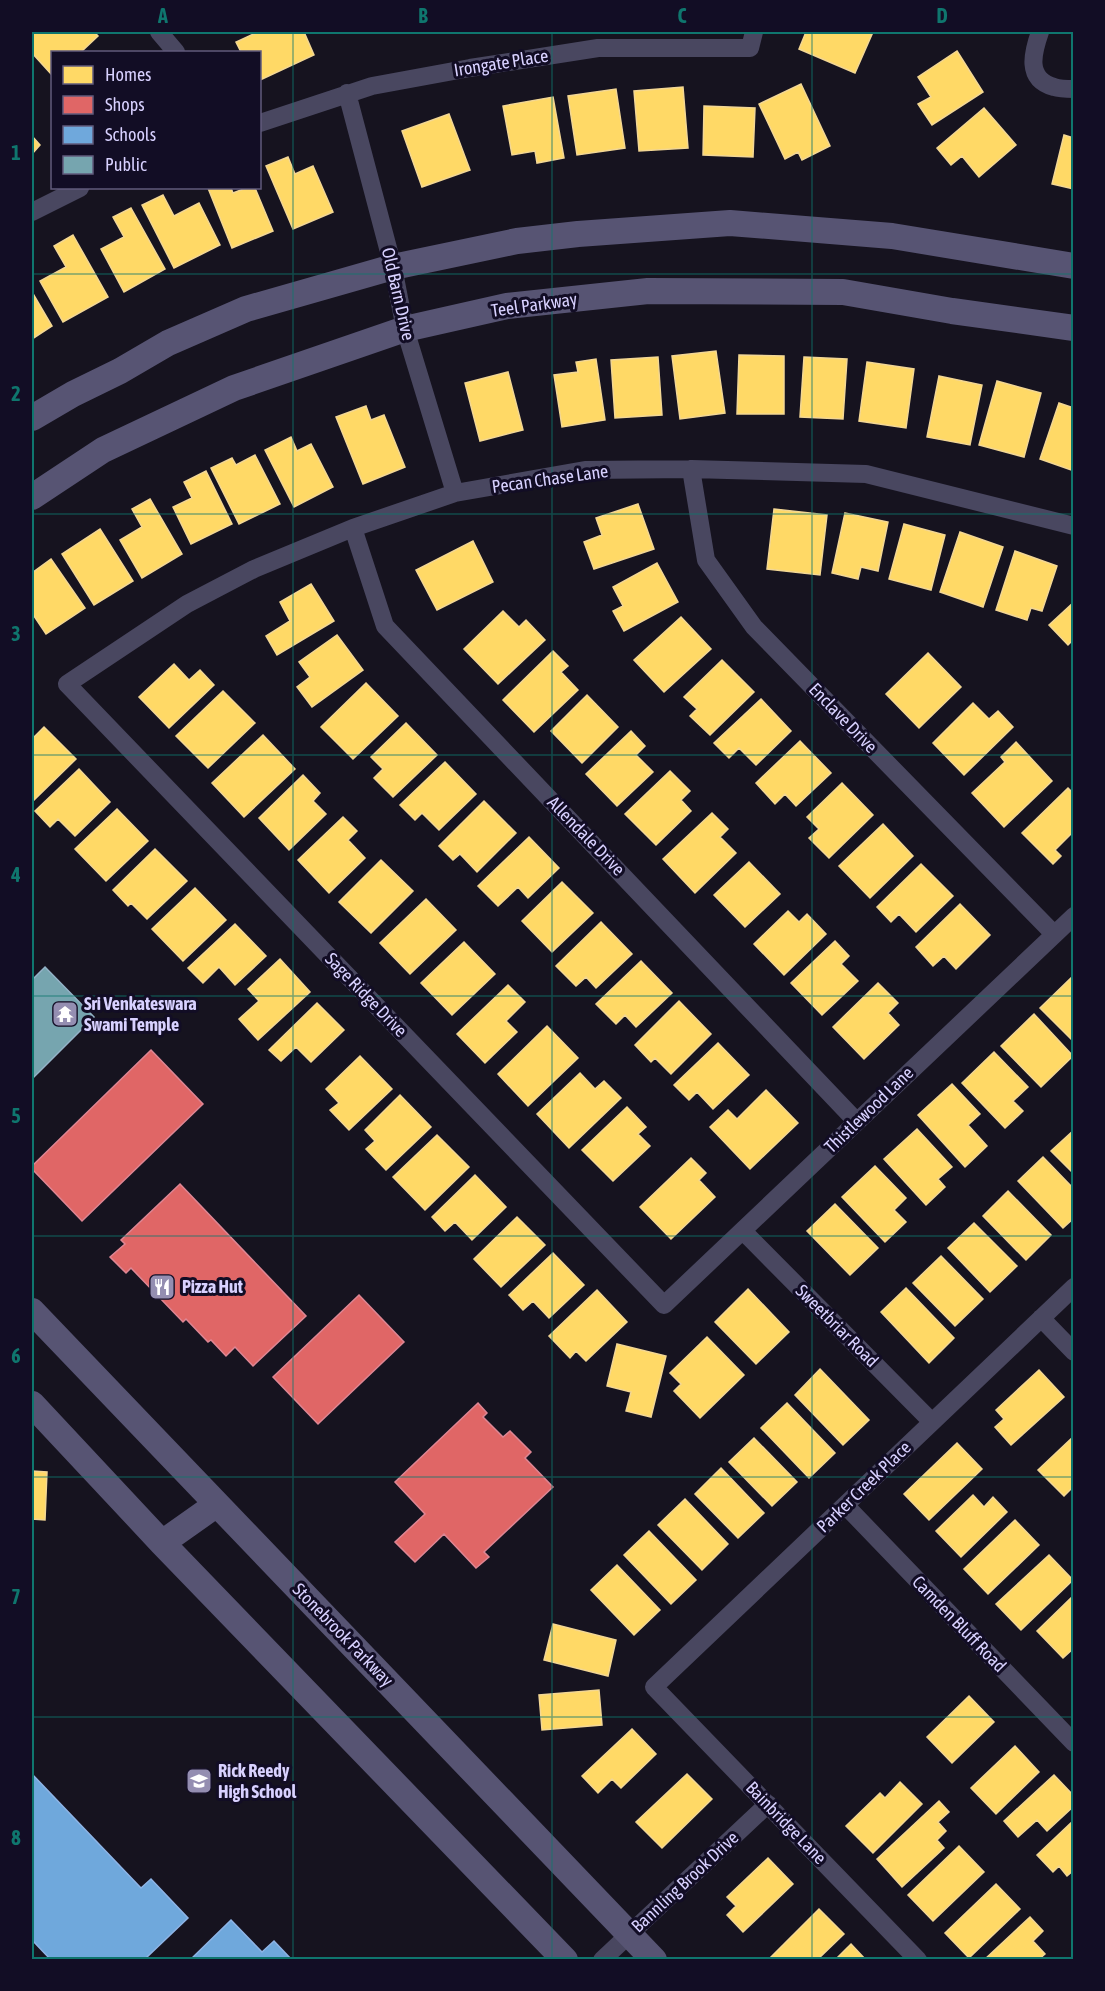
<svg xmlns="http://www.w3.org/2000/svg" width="1105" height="1991" font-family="'Asap Condensed',sans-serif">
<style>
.homes{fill:#ffd966;stroke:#f3d794;stroke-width:1.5}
.shops{fill:#e06666;stroke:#de8694;stroke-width:1.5}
.schools{fill:#6fa8dc;stroke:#8eb4e6;stroke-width:1.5}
.public{fill:#76a5af;stroke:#93b2c7;stroke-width:1.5}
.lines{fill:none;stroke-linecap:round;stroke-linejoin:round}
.street{stroke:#494760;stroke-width:18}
.secondary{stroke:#575473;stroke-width:26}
.grid{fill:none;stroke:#0f766e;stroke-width:1.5;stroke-opacity:0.55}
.labels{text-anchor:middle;stroke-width:6;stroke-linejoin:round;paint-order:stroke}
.street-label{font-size:18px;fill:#d8d1ff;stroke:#120d25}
.poi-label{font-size:18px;font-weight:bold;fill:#d8d1ff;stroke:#120d25;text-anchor:start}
.neatline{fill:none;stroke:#0f766e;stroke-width:2}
.grid-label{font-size:20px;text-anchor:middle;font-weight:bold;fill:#0f766e}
</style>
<rect width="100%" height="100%" fill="#16131f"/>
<!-- homes -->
<path class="homes" d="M 32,32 L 94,32 L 98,36 L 81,52 L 52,52 L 52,75 L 32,53 Z
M 258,32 L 304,32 L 314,55 L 260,80 L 260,52 L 241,52 L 236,42 Z
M 806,32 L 873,32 L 855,73 L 799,49 Z
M 957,51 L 983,92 L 932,125 L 918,104 L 931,97 L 918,77 Z
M 801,84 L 830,146 L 802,160 L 798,152 L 785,159 L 759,104 Z
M 683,87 L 688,148 L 639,151 L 634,91 Z
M 616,89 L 625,148 L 577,155 L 568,96 Z
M 553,97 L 564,158 L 537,163 L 535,151 L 512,155 L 503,106 Z
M 704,106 L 755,108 L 753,157 L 703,155 Z
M 984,108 L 1016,145 L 979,177 L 962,156 L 951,165 L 937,148 Z
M 449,114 L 470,170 L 422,187 L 402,131 Z
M 1064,135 L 1074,138 L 1074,189 L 1052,184 Z
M 32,136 L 40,145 L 32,154 Z
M 288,157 L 295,174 L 313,166 L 333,212 L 293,229 L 266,166 Z
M 208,188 L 231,188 L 233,193 L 246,188 L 255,188 L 273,231 L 232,248 Z
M 163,195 L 174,216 L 199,203 L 220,245 L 174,268 L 142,205 Z
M 131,208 L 165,269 L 124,292 L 101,249 L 124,237 L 113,217 Z
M 73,235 L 108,297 L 63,322 L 40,281 L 66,267 L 54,246 Z
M 32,292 L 52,326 L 32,339 Z
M 716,351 L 725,413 L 680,419 L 672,356 Z
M 739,355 L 784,356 L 784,414 L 737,414 Z
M 658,357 L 662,415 L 615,418 L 611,360 Z
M 804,357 L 847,359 L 843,419 L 800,417 Z
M 596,359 L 605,420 L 562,427 L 554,375 L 578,372 L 576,362 Z
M 867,362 L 914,369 L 906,428 L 859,421 Z
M 508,372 L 523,430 L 480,441 L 465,383 Z
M 939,376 L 982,385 L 970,445 L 927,437 Z
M 997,381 L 1041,393 L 1024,457 L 979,445 Z
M 1059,403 L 1074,408 L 1074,471 L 1040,459 Z
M 366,406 L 371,420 L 384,415 L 405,467 L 363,484 L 336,417 Z
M 291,437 L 297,451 L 311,444 L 333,487 L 294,507 L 265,450 Z
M 255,455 L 280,504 L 239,524 L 211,468 L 232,458 L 236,465 Z
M 206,471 L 232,524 L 191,544 L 173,507 L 192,498 L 184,482 Z
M 150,499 L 182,554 L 142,578 L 120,540 L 142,527 L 132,509 Z
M 638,504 L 654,549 L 594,569 L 584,542 L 602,535 L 596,518 Z
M 774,509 L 827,515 L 820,575 L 767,569 Z
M 845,513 L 888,522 L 878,571 L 861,567 L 858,579 L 832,573 Z
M 904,524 L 945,535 L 931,590 L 889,579 Z
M 100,529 L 133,581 L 94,605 L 62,554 Z
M 960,532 L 1003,547 L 983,607 L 940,592 Z
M 473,541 L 493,582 L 437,610 L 416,570 Z
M 1015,551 L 1057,566 L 1042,611 L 1031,608 L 1027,620 L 996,610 Z
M 51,559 L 85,608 L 46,634 L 32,613 L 32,573 Z
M 657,563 L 678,602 L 624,631 L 613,611 L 623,606 L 613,587 Z
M 311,584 L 334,621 L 277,655 L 266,636 L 290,621 L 280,602 Z
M 1074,602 L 1074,639 L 1068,645 L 1049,625 Z
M 503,611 L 519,627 L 526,620 L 545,640 L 498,684 L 464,649 Z
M 681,617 L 711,649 L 664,692 L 634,660 Z
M 337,635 L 363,670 L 312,707 L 297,687 L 310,677 L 299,662 Z
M 553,651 L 568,666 L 561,672 L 578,690 L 534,732 L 503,700 Z
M 928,653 L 961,687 L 919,728 L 886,694 Z
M 722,660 L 754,692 L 710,735 L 690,716 L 697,709 L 684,697 Z
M 174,664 L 189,680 L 200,670 L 214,685 L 169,728 L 139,697 Z
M 366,683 L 398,716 L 353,759 L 321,727 Z
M 223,691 L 255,723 L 208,768 L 176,736 Z
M 587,695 L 618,727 L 582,763 L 551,731 Z
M 761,699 L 791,731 L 756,765 L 739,748 L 729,758 L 714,743 Z
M 973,703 L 989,719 L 998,711 L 1013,727 L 964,775 L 933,743 Z
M 406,723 L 437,755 L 393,797 L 374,778 L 383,769 L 371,757 Z
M 44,727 L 76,759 L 32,802 L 32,739 Z
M 631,731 L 645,746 L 636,755 L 653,772 L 617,806 L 586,774 Z
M 263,735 L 295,769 L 244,817 L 212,783 Z
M 800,741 L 831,773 L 796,806 L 785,794 L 775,804 L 756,783 Z
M 1016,742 L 1052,781 L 1004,827 L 972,793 L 1005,762 L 1001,757 Z
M 445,762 L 476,794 L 439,830 L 422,813 L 415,820 L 400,805 Z
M 79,769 L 110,802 L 75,836 L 58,819 L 50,827 L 35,811 Z
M 670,771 L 690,791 L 681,800 L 691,811 L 656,845 L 625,814 Z
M 303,775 L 320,793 L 313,801 L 326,814 L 289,850 L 259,818 Z
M 842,783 L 873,815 L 829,858 L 809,838 L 819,829 L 807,817 Z
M 1068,788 L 1074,794 L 1074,835 L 1072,833 L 1055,850 L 1061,856 L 1053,864 L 1022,833 Z
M 484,801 L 516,833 L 477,872 L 460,854 L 453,860 L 439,846 Z
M 117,809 L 148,841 L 106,881 L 75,849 Z
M 712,813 L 728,829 L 720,837 L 736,853 L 695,893 L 663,859 Z
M 343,817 L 357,831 L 348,840 L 365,858 L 329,893 L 298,860 Z
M 883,824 L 913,856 L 870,898 L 839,866 Z
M 529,837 L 559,868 L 528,898 L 518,887 L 498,906 L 478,886 Z
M 155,849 L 187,881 L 147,919 L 131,903 L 128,906 L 113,890 Z
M 381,860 L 413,891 L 371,933 L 339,902 Z
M 749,862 L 780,894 L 745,927 L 714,895 Z
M 921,864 L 953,896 L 916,932 L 899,914 L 891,922 L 877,907 Z
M 562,882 L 593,913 L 552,952 L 522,921 Z
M 195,888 L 226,920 L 183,961 L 152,929 Z
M 426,899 L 456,930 L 410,974 L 380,943 Z
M 960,904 L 990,935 L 956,969 L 944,956 L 933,966 L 916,947 Z
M 788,911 L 799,922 L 807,914 L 826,934 L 784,975 L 754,944 Z
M 601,922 L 632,954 L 596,988 L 586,977 L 576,986 L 556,966 Z
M 235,924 L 266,956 L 235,985 L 219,967 L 203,983 L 188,968 Z
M 835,941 L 849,956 L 841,964 L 858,981 L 822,1015 L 791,983 Z
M 464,942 L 495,974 L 452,1015 L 421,983 Z
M 280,959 L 310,992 L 258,1040 L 239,1019 L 259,1001 L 248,989 Z
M 641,961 L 672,993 L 636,1027 L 625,1015 L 616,1024 L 596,1004 Z
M 1073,976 L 1074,976 L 1074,1042 L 1040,1008 Z
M 878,983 L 898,1003 L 888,1013 L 899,1025 L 864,1059 L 833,1027 Z
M 508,985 L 525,1002 L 506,1021 L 517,1032 L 485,1063 L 457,1034 Z
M 679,1001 L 711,1034 L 671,1074 L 655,1058 L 651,1062 L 635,1045 Z
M 317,1003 L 344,1030 L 311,1062 L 296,1047 L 281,1061 L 269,1050 Z
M 1034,1014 L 1073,1056 L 1041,1087 L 1001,1046 Z
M 547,1026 L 578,1058 L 528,1106 L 498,1074 Z
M 718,1043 L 749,1075 L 713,1109 L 697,1092 L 689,1100 L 674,1085 Z
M 994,1052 L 1028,1087 L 1013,1101 L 1023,1111 L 1005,1128 L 962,1083 Z
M 360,1056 L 392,1089 L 349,1130 L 330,1110 L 339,1103 L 326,1089 Z
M 580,1073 L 595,1089 L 604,1081 L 621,1098 L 569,1148 L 537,1114 Z
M 952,1084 L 980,1114 L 968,1125 L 987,1146 L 965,1167 L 918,1115 Z
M 766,1090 L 798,1123 L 750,1169 L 710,1127 L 728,1110 L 737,1119 Z
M 400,1095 L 431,1127 L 386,1170 L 366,1149 L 375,1141 L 365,1130 Z
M 627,1107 L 646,1127 L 638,1134 L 650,1146 L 613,1181 L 582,1150 Z
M 917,1129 L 952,1167 L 938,1179 L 945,1187 L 926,1205 L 884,1159 Z
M 1074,1130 L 1074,1174 L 1051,1151 Z
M 437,1135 L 469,1167 L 425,1210 L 393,1177 Z
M 1043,1157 L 1074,1189 L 1074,1218 L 1063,1228 L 1018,1181 Z
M 691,1158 L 706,1173 L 699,1180 L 715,1197 L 671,1239 L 640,1207 Z
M 875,1166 L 906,1198 L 894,1210 L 906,1222 L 885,1242 L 842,1197 Z
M 475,1175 L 506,1207 L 472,1240 L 455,1222 L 445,1231 L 432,1217 Z
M 1008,1191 L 1051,1235 L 1026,1260 L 983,1216 Z
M 835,1204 L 878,1248 L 850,1275 L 807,1231 Z
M 517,1217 L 545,1245 L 501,1287 L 474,1259 Z
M 974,1223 L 1017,1266 L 990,1292 L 948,1248 Z
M 553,1253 L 584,1285 L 549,1318 L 533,1301 L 523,1310 L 509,1295 Z
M 941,1256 L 983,1299 L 955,1326 L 913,1283 Z
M 906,1288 L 954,1338 L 929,1363 L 881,1312 Z
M 748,1289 L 789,1332 L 756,1364 L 715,1322 Z
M 597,1290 L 627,1322 L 586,1361 L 576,1351 L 570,1358 L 549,1336 Z
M 707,1337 L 744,1375 L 700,1418 L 674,1391 L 681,1384 L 670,1373 Z
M 617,1344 L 666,1356 L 651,1417 L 626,1411 L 631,1392 L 607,1386 Z
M 820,1369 L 869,1420 L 843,1445 L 795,1395 Z
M 1039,1370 L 1064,1397 L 1011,1445 L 995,1427 L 1004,1419 L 996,1410 Z
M 787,1403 L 835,1453 L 809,1478 L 761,1428 Z
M 1074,1436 L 1074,1486 L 1064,1496 L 1038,1470 Z
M 754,1438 L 797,1482 L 772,1506 L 729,1462 Z
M 957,1443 L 982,1469 L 929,1520 L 904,1494 Z
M 721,1468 L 764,1513 L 738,1538 L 695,1494 Z
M 32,1471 L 47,1472 L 45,1520 L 32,1519 Z
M 973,1495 L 984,1507 L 993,1497 L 1007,1512 L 961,1557 L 936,1531 Z
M 685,1499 L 728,1544 L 702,1570 L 658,1525 Z
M 1015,1520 L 1039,1545 L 988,1594 L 964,1569 Z
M 649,1531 L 696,1580 L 671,1604 L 624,1555 Z
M 1049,1555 L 1073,1580 L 1021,1630 L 996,1604 Z
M 617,1565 L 660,1610 L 634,1635 L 591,1590 Z
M 1072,1597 L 1074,1648 L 1063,1658 L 1037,1631 Z
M 553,1624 L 616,1640 L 608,1676 L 544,1660 Z
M 599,1690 L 602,1725 L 542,1730 L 539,1695 Z
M 969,1696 L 994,1722 L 952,1763 L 927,1737 Z
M 632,1729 L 656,1754 L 621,1788 L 612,1779 L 598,1793 L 582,1776 Z
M 1015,1746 L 1039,1772 L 996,1814 L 971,1788 Z
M 687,1774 L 712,1799 L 662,1848 L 636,1822 Z
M 1054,1775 L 1074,1796 L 1074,1806 L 1047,1831 L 1037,1820 L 1018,1837 L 1004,1821 Z
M 900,1782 L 922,1804 L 873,1853 L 846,1826 L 880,1793 L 885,1798 Z
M 939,1801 L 949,1812 L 938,1822 L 946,1831 L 937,1840 L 944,1848 L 902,1887 L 877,1859 Z
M 1074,1820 L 1074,1870 L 1067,1876 L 1059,1866 L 1053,1872 L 1037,1855 Z
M 959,1846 L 984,1872 L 933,1921 L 908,1895 Z
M 768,1858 L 793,1884 L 743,1932 L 727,1915 L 736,1906 L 727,1897 Z
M 996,1884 L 1020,1909 L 969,1958 L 945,1933 Z
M 819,1909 L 844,1934 L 817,1960 L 768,1960 Z
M 1030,1917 L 1043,1931 L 1033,1941 L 1045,1954 L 1038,1960 L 984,1960 Z
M 851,1944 L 866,1960 L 835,1960 Z"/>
<!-- shops -->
<path class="shops" d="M 151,1050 L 203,1104 L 82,1221 L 32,1169 L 32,1166 Z
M 180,1184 L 306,1316 L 253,1366 L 235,1347 L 226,1356 L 211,1340 L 208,1342 L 186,1319 L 183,1322 L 131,1268 L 126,1273 L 110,1257 L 125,1244 L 121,1240 Z
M 359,1295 L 404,1342 L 318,1424 L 273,1377 Z
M 478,1403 L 487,1413 L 483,1417 L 503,1437 L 510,1431 L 531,1452 L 525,1458 L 553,1487 L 484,1552 L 489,1557 L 476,1568 L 444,1534 L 415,1562 L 395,1542 L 425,1514 L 395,1482 Z"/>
<!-- schools -->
<path class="schools" d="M 32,1774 L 141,1888 L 151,1879 L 188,1918 L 146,1958 L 148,1960 L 51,1960 L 32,1940 Z
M 231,1920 L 262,1952 L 274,1941 L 292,1960 L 190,1960 Z"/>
<!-- public -->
<path class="public" d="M 45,967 L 94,1017 L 32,1079 L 32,980 Z"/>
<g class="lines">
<!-- street -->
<path class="street" d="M 159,32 L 176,52
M 1040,32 C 1033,52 1025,79 1054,87 C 1060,89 1067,89 1074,89
M 347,93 L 393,267 L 405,329 L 455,493
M 260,123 L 372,86 L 470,68 L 598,48 L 750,48 L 754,32
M 32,212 L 80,188
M 691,469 L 706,560 L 754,627 L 1054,934
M 1074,526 L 866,474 L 691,469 L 585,470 L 455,493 L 353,528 L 254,569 L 187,604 L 67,684 L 664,1305 L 1074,916
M 353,528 L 385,626 L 857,1122
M 743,1231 L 932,1422
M 1041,1318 L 1074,1352
M 845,1505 L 1074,1743
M 602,1960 L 768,1804
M 918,1960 L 654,1687 L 1074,1287"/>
<!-- secondary -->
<path class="secondary" d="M 32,418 L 73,394 L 120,371 L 168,343 L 246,309 L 393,267 L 517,241 L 578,234 L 730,223 L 892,236 L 1074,266
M 32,497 L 103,450 L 234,388 L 405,329 L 507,306 L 648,291 L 843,292 L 952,311 L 1074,328
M 32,1311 L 654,1960
M 32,1404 L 162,1543 L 565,1960
M 162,1543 L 217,1504"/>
</g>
<!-- grid -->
<path class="grid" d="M 293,32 L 293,1960M 552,32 L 552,1960M 812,32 L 812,1960M 32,274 L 1074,274M 32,514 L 1074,514M 32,755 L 1074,755M 32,996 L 1074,996M 32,1236 L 1074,1236M 32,1477 L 1074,1477M 32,1717 L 1074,1717"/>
<!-- icons -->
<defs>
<g id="temple-square" transform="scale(1.35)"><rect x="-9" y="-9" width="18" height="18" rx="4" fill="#948eb1" stroke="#120d25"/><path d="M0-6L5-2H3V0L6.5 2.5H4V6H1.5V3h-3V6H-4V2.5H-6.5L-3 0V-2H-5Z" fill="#fff"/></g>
<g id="restaurant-square" transform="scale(1.35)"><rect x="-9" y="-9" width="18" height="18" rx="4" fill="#948eb1" stroke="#120d25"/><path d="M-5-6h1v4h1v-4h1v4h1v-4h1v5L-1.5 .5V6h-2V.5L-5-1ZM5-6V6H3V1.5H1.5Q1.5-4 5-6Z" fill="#fff"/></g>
<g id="school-square" transform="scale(1.35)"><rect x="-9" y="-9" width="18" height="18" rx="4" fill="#948eb1" stroke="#120d25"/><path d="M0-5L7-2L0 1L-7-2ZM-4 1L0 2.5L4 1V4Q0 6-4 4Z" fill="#fff"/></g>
</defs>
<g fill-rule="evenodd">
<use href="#temple-square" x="65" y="1014"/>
<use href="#restaurant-square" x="162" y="1287"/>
<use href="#school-square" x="199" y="1781"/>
</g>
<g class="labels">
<!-- street labels -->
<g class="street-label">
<text transform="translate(501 63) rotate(-9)" y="6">Irongate Place</text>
<text transform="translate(398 294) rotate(77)" y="6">Old Barn Drive</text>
<text transform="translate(534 305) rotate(-8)" y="6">Teel Parkway</text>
<text transform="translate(550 479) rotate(-8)" y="6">Pecan Chase Lane</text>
<text transform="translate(843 718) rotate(46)" y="6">Enclave Drive</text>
<text transform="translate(586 836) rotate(46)" y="6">Allendale Drive</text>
<text transform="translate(366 995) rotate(46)" y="6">Sage Ridge Drive</text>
<text transform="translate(869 1110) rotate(-44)" y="6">Thistlewood Lane</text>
<text transform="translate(837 1326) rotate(45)" y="6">Sweetbriar Road</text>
<text transform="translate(864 1487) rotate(-44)" y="6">Parker Creek Place</text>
<text transform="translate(959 1624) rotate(46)" y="6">Camden Bluff Road</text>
<text transform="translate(343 1635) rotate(46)" y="6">Stonebrook Parkway</text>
<text transform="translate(786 1823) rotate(46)" y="6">Bainbridge Lane</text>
<text transform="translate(685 1882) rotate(-43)" y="6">Bannling Brook Drive</text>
</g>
<!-- poi labels -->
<g class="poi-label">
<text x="84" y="1010">Sri Venkateswara<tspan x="84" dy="21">Swami Temple</tspan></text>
<text x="182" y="1293">Pizza Hut</text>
<text x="218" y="1777">Rick Reedy<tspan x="218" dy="21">High School</tspan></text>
</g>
</g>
<!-- border -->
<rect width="1105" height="1991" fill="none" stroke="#120d25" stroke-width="66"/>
<!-- legend -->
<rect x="51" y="51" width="210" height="138" fill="#120d25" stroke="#615b7c" stroke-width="1.5"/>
<rect x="63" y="66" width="30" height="18" fill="#ffd966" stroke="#615b7c" stroke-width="1.5"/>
<text x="105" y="81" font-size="18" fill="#d8d1ff">Homes</text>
<rect x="63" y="96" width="30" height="18" fill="#e06666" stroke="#615b7c" stroke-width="1.5"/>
<text x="105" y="111" font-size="18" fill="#d8d1ff">Shops</text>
<rect x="63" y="126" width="30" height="18" fill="#6fa8dc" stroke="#615b7c" stroke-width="1.5"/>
<text x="105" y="141" font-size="18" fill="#d8d1ff">Schools</text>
<rect x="63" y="156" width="30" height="18" fill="#76a5af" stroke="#615b7c" stroke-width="1.5"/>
<text x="105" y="171" font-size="18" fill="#d8d1ff">Public</text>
<rect x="33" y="33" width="1039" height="1925" class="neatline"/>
<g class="grid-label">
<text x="163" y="23">A</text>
<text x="423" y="23">B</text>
<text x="682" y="23">C</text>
<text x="942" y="23">D</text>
<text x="16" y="160">1</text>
<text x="16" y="401">2</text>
<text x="16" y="641">3</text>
<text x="16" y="882">4</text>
<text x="16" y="1123">5</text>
<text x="16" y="1363">6</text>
<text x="16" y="1604">7</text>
<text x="16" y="1845">8</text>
</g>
</svg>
